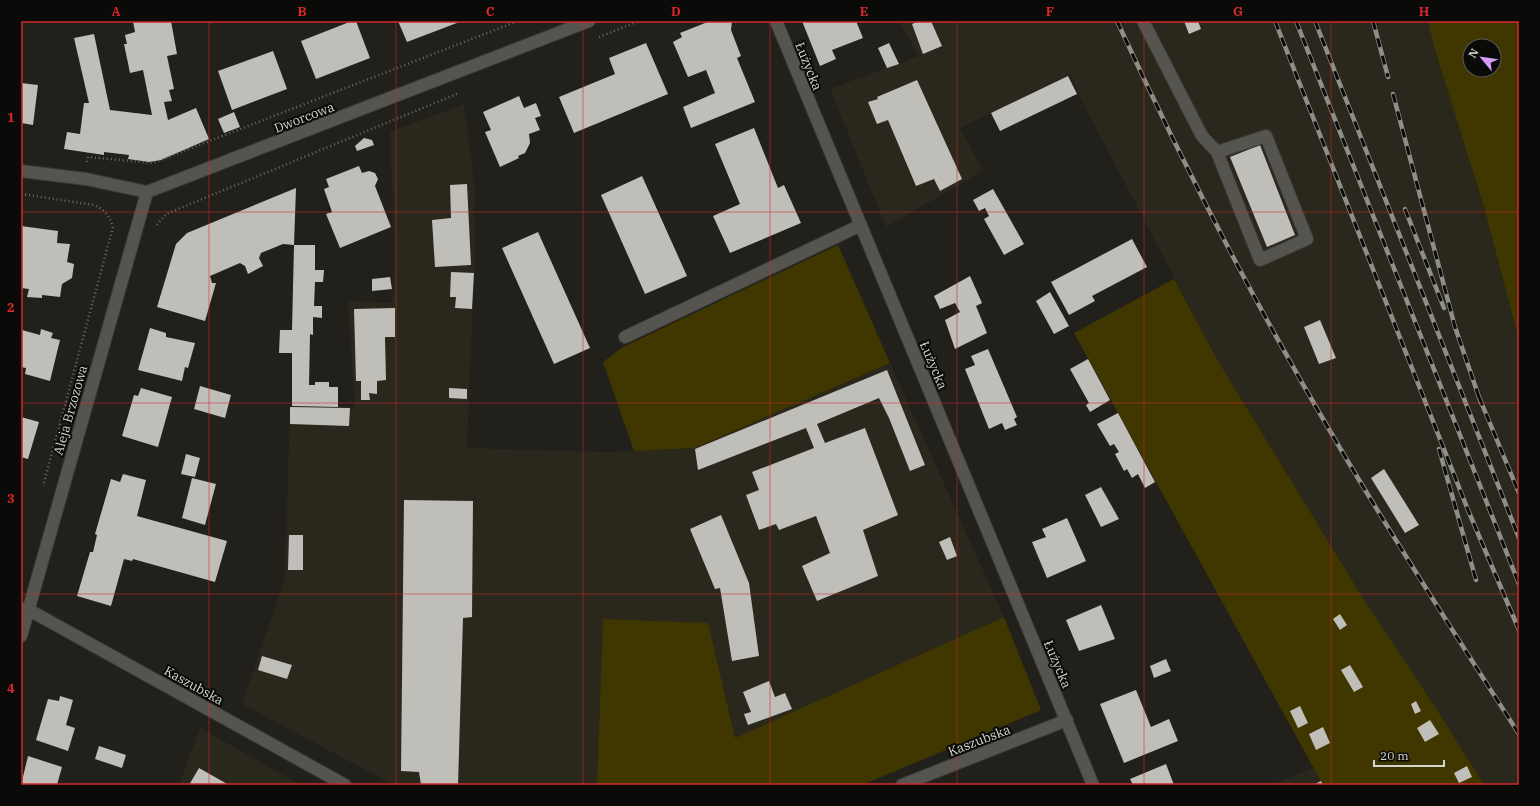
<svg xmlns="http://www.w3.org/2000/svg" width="1540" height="806" font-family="'IBM Plex Serif',serif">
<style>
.built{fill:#2a281d}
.green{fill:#403700;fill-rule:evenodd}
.building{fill:#bfbeb8}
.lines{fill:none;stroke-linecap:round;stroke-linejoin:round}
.minor-casing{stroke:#3b3a36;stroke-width:14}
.path{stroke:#6d6c67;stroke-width:2.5;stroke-dasharray:1 3;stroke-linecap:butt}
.minor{stroke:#55544f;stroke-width:12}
.rail-casing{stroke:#8f8f8a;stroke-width:4.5}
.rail{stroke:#0a0a08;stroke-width:3;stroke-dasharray:9;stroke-linecap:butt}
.grid{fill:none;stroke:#d62828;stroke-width:1;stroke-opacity:0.55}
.labels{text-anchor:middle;stroke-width:4;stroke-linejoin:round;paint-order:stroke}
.street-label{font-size:13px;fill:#d4d4d0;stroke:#0a0a08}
.neatline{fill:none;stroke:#d62828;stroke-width:1.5}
.grid-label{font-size:13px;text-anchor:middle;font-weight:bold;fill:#d62828}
</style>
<rect width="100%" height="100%" fill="#21201b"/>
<!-- built -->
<path class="built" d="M 899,21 L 1428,21 L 1434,47 L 1484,207 L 1519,340 L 1519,785 L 1484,785 L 1439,713 L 1361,595 L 1218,361 L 1088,113 L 1070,75 L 960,128 L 983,171 L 886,227 L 830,89 L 919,56 Z
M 464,104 L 474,182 L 474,273 L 467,448 L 608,452 L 695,448 L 890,363 L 1004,617 L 735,738 L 708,624 L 603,619 L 597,785 L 394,785 L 242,704 L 285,578 L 290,407 L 355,408 L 348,301 L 392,303 L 395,256 L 390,132 Z
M 200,728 L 301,785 L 179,785 Z
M 1315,767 L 1323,785 L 1271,785 Z"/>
<!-- green -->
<path class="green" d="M 1428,21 L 1519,21 L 1519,340 L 1484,207 L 1434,47 ZM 1470,46 L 1494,46 L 1494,70 L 1470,70 Z
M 838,245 L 890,363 L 695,448 L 634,451 L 603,362 L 623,347 Z
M 1174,279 L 1218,361 L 1361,595 L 1439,713 L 1484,785 L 1323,785 L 1074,333 Z
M 1004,617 L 1041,710 L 862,785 L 597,785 L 603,619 L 708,623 L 735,738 Z"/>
<!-- building -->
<path class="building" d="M 133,21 L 171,21 L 177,54 L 167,56 L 174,89 L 169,90 L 172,101 L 164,102 L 168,120 L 196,108 L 209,139 L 161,160 L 149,162 L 128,159 L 129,155 L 104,152 L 104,155 L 64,149 L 67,132 L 80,134 L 84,103 L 89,103 L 74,38 L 94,34 L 110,110 L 152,115 L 143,70 L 130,73 L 124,44 L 127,44 L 125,35 L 135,32 Z
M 352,21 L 356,21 L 370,58 L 316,79 L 301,41 Z
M 398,21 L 462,21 L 407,42 Z
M 710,21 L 732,21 L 731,30 L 741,56 L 737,58 L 755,102 L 691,128 L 683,107 L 715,93 L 706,70 L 688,77 L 673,42 L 682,37 L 680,33 Z
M 802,21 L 856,21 L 863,38 L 832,50 L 836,59 L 820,66 Z
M 919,21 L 931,21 L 942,46 L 923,54 L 912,24 Z
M 1184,21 L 1198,21 L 1201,29 L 1189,34 Z
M 646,43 L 668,94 L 574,133 L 559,97 L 615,74 L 609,58 Z
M 889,43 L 899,64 L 887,68 L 878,48 Z
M 273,51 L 287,89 L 232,110 L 218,71 Z
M 1068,76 L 1077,94 L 1000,131 L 991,113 Z
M 917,80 L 962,179 L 940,191 L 934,179 L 916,186 L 888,120 L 877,124 L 868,102 L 878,99 L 877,97 Z
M 21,83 L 38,85 L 33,125 L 21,123 Z
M 519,96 L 524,108 L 536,103 L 541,116 L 535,118 L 540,130 L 529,134 L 530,143 L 525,153 L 518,156 L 519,158 L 500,167 L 485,132 L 491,130 L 483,112 Z
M 234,112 L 240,127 L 224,133 L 218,119 Z
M 754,128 L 778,188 L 784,185 L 801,223 L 730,253 L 713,216 L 740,204 L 715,144 Z
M 364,138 L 372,140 L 374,145 L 357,151 L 355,146 Z
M 1260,145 L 1295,235 L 1267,247 L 1230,157 Z
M 359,166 L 362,173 L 369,171 L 375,173 L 378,179 L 375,186 L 391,227 L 340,248 L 326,214 L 332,212 L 324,189 L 329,187 L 326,179 Z
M 642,176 L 687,276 L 645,294 L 601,195 Z
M 467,184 L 471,265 L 435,267 L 432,220 L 451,218 L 450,185 Z
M 296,188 L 294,245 L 283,244 L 261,253 L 259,258 L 263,266 L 248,274 L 245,266 L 240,263 L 210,276 L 212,283 L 216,283 L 205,321 L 157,307 L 176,244 L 187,233 Z
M 993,189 L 1024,244 L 1004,255 L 984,219 L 989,216 L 985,208 L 979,211 L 973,200 Z
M 21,226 L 58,231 L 57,243 L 70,244 L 67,262 L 74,264 L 72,278 L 62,284 L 60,297 L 42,295 L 42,298 L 27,297 L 29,289 L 21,288 Z
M 538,232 L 590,348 L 554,364 L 502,248 Z
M 1132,239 L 1147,267 L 1092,296 L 1095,301 L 1069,315 L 1051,282 Z
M 294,245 L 315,245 L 315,270 L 324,270 L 323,282 L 315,282 L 314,306 L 322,306 L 322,318 L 313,317 L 313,335 L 310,334 L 309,385 L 315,385 L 315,382 L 329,382 L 329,387 L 338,387 L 338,407 L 292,406 L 292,353 L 279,353 L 280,330 L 292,330 Z
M 451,272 L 474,273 L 472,309 L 455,308 L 456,297 L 450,297 Z
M 970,276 L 982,303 L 976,306 L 987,333 L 955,349 L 945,320 L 960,312 L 955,303 L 940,309 L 934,296 Z
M 390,277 L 392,289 L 372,291 L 372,279 Z
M 1050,292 L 1069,326 L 1054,334 L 1036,301 Z
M 395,308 L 395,337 L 385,337 L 386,380 L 377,381 L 377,394 L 369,393 L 370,400 L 361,400 L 361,381 L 356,381 L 354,309 Z
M 1320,320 L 1336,358 L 1319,364 L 1304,327 Z
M 150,328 L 166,333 L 166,337 L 195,343 L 188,368 L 185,367 L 182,381 L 138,370 Z
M 41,329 L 53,333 L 51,338 L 60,340 L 50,381 L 25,374 L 26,368 L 21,367 L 22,330 L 40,335 Z
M 988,349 L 1017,417 L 1014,419 L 1017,425 L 1005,430 L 1002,423 L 989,429 L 965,369 L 975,365 L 971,356 Z
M 1088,359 L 1110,400 L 1090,412 L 1086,405 L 1089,403 L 1070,369 Z
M 887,370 L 925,465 L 910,471 L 889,418 L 879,398 L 817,424 L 825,443 L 865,428 L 898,515 L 863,530 L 878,576 L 817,601 L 802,566 L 830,553 L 816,516 L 779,530 L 776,524 L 759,530 L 746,495 L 759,490 L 752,472 L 814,448 L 806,428 L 698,470 L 695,449 Z
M 200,386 L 231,395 L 225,418 L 194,409 Z
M 141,388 L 172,397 L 158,447 L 122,436 L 134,395 L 138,396 Z
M 449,388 L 467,389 L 467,399 L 449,398 Z
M 290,407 L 350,408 L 349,426 L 290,424 Z
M 1118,413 L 1155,482 L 1145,488 L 1138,474 L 1132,478 L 1127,469 L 1124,471 L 1115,454 L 1119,452 L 1114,444 L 1110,446 L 1097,424 Z
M 21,417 L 39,422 L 28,459 L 21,457 Z
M 186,454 L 200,458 L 195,477 L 181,474 Z
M 1384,469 L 1419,525 L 1405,533 L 1371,478 Z
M 123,474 L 146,480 L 137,516 L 227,541 L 215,582 L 133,559 L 132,561 L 124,559 L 111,606 L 77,596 L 90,552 L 93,552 L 97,535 L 95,534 L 111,479 L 120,482 Z
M 192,478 L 216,484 L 205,525 L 182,518 Z
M 1101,487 L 1119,519 L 1101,527 L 1085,495 Z
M 404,500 L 473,501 L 472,617 L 463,618 L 458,785 L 421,785 L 419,772 L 401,771 Z
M 721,515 L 749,583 L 759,656 L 732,661 L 720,588 L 715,589 L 690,529 Z
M 1067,518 L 1086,561 L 1047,578 L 1032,542 L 1046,537 L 1042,529 Z
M 289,535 L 303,535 L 303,570 L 288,570 Z
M 950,537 L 957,556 L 947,560 L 939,542 Z
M 1101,605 L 1115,639 L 1079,651 L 1066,620 Z
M 1340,614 L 1347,625 L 1340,630 L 1333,619 Z
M 262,656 L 292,665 L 287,679 L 258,670 Z
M 1166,659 L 1171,671 L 1154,678 L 1150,666 Z
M 1350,665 L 1363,687 L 1354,692 L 1341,670 Z
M 769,681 L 775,697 L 785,693 L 792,709 L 748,725 L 744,714 L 751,712 L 743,692 Z
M 1136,690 L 1151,727 L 1169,719 L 1178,741 L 1124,763 L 1100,704 Z
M 60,696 L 73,700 L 66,725 L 75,728 L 68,751 L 36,740 L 48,699 L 59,701 Z
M 1416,701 L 1421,711 L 1415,714 L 1411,704 Z
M 1300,706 L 1308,723 L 1298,728 L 1290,711 Z
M 1430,720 L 1439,734 L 1425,742 L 1417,728 Z
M 1323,727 L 1330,743 L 1316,750 L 1309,734 Z
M 99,746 L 126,755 L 122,768 L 95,759 Z
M 28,756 L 62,767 L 57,785 L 21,785 Z
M 1166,764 L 1174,785 L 1133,785 L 1130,779 Z
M 1467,766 L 1472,777 L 1459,783 L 1454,773 Z
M 199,768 L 229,785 L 189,785 Z
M 1321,781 L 1323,785 L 1313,785 Z"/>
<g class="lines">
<!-- minor casing -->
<g class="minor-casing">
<path id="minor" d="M 776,21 L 1093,785
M 1143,21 L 1202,136 L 1217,152 L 1260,260 L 1307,239 L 1266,136 L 1217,152
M 21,171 L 86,179 L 147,192 L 589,21
M 625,337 L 861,225
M 21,609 L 29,610 L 345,785
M 21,636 L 147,192
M 902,785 L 1067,720"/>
</g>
<!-- path -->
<path class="path" d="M 599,37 L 639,21
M 87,162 L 88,157 L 153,163 L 518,21
M 21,194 L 94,205 C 105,210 109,215 113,227 L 43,486
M 157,225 L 166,214 L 459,93"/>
<!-- minor -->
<use href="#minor" class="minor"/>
<!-- rail casing -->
<g class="rail-casing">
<path id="rail" d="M 1117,21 C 1184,167 1258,310 1340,448 C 1397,545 1458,639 1519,734
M 1275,21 L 1468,510 L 1519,630
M 1296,21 L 1519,584
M 1315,21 L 1519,538
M 1373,21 L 1388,77
M 1393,94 L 1455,327 L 1481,403
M 1405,209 L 1444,308
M 1479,397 L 1519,493
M 1439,449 L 1476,580"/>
</g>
<!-- rail -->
<use href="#rail" class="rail"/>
</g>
<!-- grid -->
<path class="grid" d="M 209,21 L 209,785M 396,21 L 396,785M 583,21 L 583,785M 770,21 L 770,785M 957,21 L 957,785M 1144,21 L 1144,785M 1331,21 L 1331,785M 21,212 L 1519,212M 21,403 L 1519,403M 21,594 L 1519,594"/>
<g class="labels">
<!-- street labels -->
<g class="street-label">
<text transform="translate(809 66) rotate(68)" y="5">Łużycka</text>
<text transform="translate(304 117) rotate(-21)" y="5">Dworcowa</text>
<text transform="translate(934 365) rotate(67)" y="5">Łużycka</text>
<text transform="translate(70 410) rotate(-74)" y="5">Aleja Brzozowa</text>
<text transform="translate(1058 664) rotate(67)" y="5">Łużycka</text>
<text transform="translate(194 685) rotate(29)" y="5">Kaszubska</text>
<text transform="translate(979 740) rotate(-21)" y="5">Kaszubska</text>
</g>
</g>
<!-- border -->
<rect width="1540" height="806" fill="none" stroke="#0a0a08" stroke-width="44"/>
<!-- north arrow -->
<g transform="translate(1482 58) rotate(299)"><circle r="19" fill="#0a0a08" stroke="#5b5b58"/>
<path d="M0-3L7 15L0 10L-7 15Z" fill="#d39cfc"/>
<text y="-6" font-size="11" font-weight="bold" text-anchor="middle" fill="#d4d4d0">N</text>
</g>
<!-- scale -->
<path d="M1374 760v6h70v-6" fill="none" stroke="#d4d4d0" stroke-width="2"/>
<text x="1380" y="760" font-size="12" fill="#d4d4d0" stroke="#0a0a08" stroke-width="3" paint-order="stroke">20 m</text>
<rect x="22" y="22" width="1496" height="762" class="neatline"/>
<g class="grid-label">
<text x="116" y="16">A</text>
<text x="302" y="16">B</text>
<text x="490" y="16">C</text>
<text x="676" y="16">D</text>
<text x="864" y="16">E</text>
<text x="1050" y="16">F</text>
<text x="1238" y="16">G</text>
<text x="1424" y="16">H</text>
<text x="11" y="122">1</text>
<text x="11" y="312">2</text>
<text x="11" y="503">3</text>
<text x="11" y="693">4</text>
</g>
</svg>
